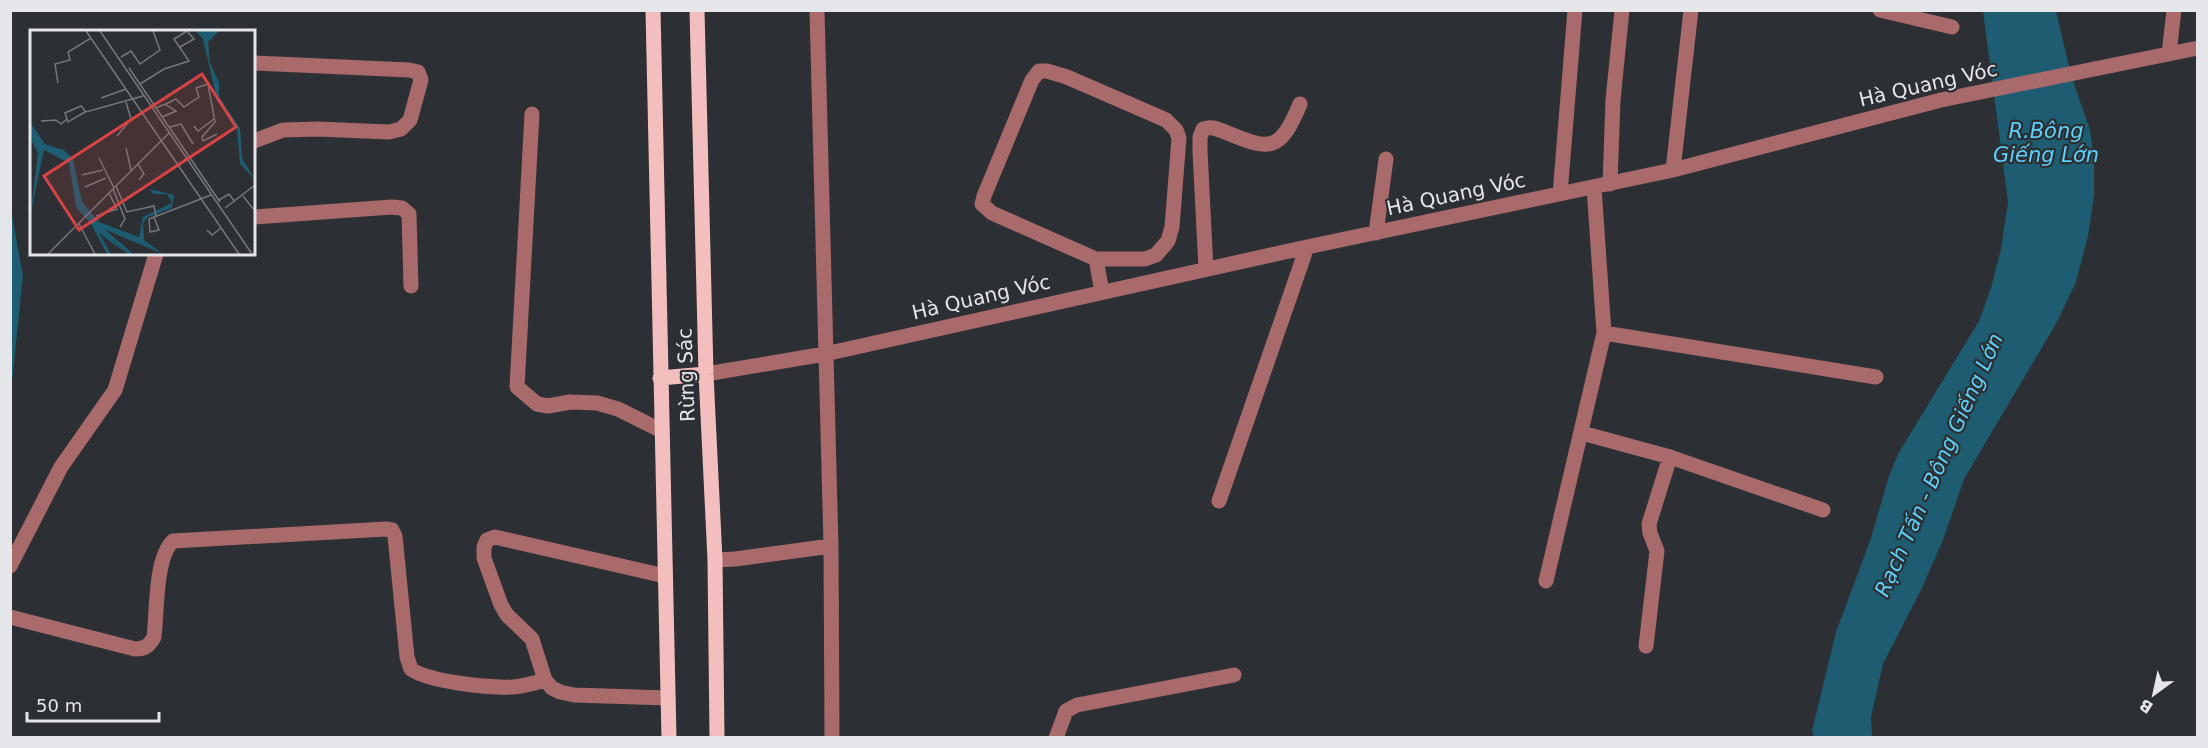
<svg xmlns="http://www.w3.org/2000/svg" width="2208" height="748" font-family="'DejaVu Sans',sans-serif">
<style>
.water{fill:#1d5c71}
.lines{fill:none;stroke-linecap:round;stroke-linejoin:round}
.minor{stroke:#a96a6b;stroke-width:15}
.major{stroke:#f3bebe;stroke-width:15}
.labels{text-anchor:middle;stroke-width:4.5;stroke-linejoin:round;paint-order:stroke}
.street-label{font-size:20px;fill:#e4e6e9;stroke:#2c2f33}
.water-label{font-size:21px;font-style:italic;fill:#5cd0f9;stroke:#2c2f33}
.inset-river{fill:none;stroke:#1d5c71;stroke-width:3}
.inset-road{fill:none;stroke:#76787c;stroke-width:1.5}
.view{fill:#d84445;fill-opacity:0.15;stroke:#d84445;stroke-width:3}
.inset-edge{fill:none;stroke:#e4e6e9;stroke-width:3}
</style>
<rect width="100%" height="100%" fill="#2c2f33"/>
<!-- water -->
<path class="water" d="M 1983,11 L 2056,11 L 2071,75 L 2090,130 L 2094,159 L 2094,196 L 2088,236 L 2076,282 L 2057,322 L 1964,479 L 1943,540 L 1922,588 L 1883,664 L 1871,717 L 1872,737 L 1814,737 L 1812,731 L 1836,632 L 1871,538 L 1889,476 L 1898,454 L 1979,321 L 1991,288 L 2001,249 L 2008,202 Z
M 11,210 L 23,276 L 11,391 L 10,210 Z"/>
<g class="lines">
<!-- minor -->
<path class="minor" d="M 817,10 L 831,546 L 832,738
M 1880,10 L 1952,27
M 2169,54 L 2174,10
M 254,63 L 409,70 L 418,72 L 421,80 L 410,120 L 401,129 L 389,132 L 318,129 L 283,130 L 254,141
M 1039,71 L 1047,71 L 1067,77 L 1166,120 L 1176,130 L 1179,138 L 1172,227 L 1168,241 L 1156,255 L 1145,259 L 1096,259 L 992,213 L 982,204 L 984,196 L 1032,80 Z
M 532,114 L 517,387 L 537,404 L 548,406 L 570,402 L 597,403 L 618,409 L 662,431
M 1673,170 L 1691,10
M 1610,184 L 1613,100 L 1622,10
M 1560,194 L 1575,10
M 254,217 L 392,207 L 402,208 L 409,214 L 411,286
M 1376,233 L 1386,159
M 1096,259 L 1102,292
M 1206,269 L 1200,151 L 1200,137 L 1203,129 C 1212,126 1217,129 1225,132 C 1271,151 1280,152 1300,104
M 1604,333 L 1876,377
M 706,374 L 825,354 L 1307,247 L 1673,170 L 1941,100 L 2198,48
M 1582,433 L 1670,457 L 1823,510
M 1219,501 L 1307,247
M 715,560 L 735,559 L 831,546
M 10,566 L 61,467 L 115,390 L 156,254
M 665,576 L 495,537 L 487,540 L 484,547 L 484,558 L 501,605 L 507,615 L 532,639 L 545,680 L 552,688 L 560,692 L 574,695 L 668,698
M 1546,581 L 1604,333 L 1594,187
M 10,617 L 135,649 C 145,649 149,646 154,637 C 157,613 155,557 173,541 L 386,529 L 392,530 L 395,536 L 407,657 L 411,669 C 429,682 489,688 513,687 C 524,686 535,683 545,680
M 1646,646 L 1657,551 L 1650,533 L 1649,524 L 1670,457
M 1056,738 L 1066,711 L 1077,705 L 1234,675"/>
<!-- major -->
<path class="major" d="M 653,10 L 669,738
M 697,10 L 706,374 L 715,560 L 717,738
M 660,378 L 706,374"/>
</g>
<g class="labels">
<!-- street labels -->
<g class="street-label">
<text transform="translate(1928 84) rotate(-13)" y="7">Hà Quang Vóc</text>
<text transform="translate(1456 194) rotate(-12)" y="7">Hà Quang Vóc</text>
<text transform="translate(981 297) rotate(-13)" y="7">Hà Quang Vóc</text>
<text transform="translate(686 375) rotate(-92)" y="7">Rừng Sác</text>
</g>
<!-- water labels -->
<g class="water-label">
<text x="2046" y="138">R.Bông<tspan x="2046" dy="24">Giếng Lớn</tspan></text>
<text transform="translate(1939 465) rotate(-66)" y="7">Rạch Tấn - Bông Giếng Lớn</text>
</g>
</g>
<!-- overview -->
<g transform="translate(30 30)">
<rect width="225" height="225" fill="#2c2f33"/>
<path d="M 166,1 L 189,1 L 178,12 L 180,33 L 189,52 L 189,67 L 210,98 L 212,128 L 225,150 L 210,134 L 207,98 L 187,70 L 173,9 ZM 0,92 L 15,114 L 34,120 L 43,129 L 52,172 L 69,192 L 109,207 L 113,187 L 142,173 L 137,164 L 123,164 L 120,159 L 144,165 L 142,178 L 118,187 L 113,193 L 114,210 L 133,224 L 69,197 L 97,224 L 69,203 L 81,224 L 77,224 L 61,194 L 46,177 L 39,133 L 14,120 L 0,187 L 8,123 L 0,108 Z" fill="#1d5c71"/>
<path class="inset-river" d="M 67,195 L 101,224"/>
<path class="inset-road" d="M 56,1 L 209,224M 70,1 L 222,224M 91,27 L 101,21 L 110,34 L 130,20 L 123,1M 99,38 L 190,172M 28,53 L 25,34 L 40,30 L 38,22 L 61,8M 110,54 L 134,39 L 159,31 L 144,9 L 157,1 L 164,9 L 150,17M 71,68 L 96,59M 136,74 L 146,69 L 154,77 L 169,67 L 166,58 L 178,54 L 185,92 L 172,107 L 173,111 L 187,104M 126,78 L 135,74 L 146,81 L 132,87M 55,82 L 38,92 L 35,83 L 51,76 L 56,82 L 113,66M 11,91 L 26,90 L 31,94 L 37,89M 164,96 L 168,101 L 184,89M 140,97 L 151,94 L 163,114M 87,106 L 101,89 L 96,72M 96,118 L 101,140M 69,128 L 84,158M 108,134 L 114,144 L 109,150M 52,145 L 73,140M 86,156 L 97,182 L 124,176 L 126,187M 55,157 L 76,148M 83,159 L 95,189 L 90,197M 213,166 L 225,181M 189,170 L 199,164 L 205,172M 195,178 L 225,155M 66,186 L 87,179 L 79,163M 124,187 L 129,200 L 120,202 L 119,189 L 181,165M 49,194 L 65,224M 177,200 L 182,205 L 191,198M 18,224 L 139,103"/>
<path class="view" d="M 172,44 L 206,97 L 49,200 L 14,146 Z"/>
<rect width="225" height="225" class="inset-edge"/>
</g>
<!-- border -->
<rect width="2208" height="748" fill="none" stroke="#e4e6e9" stroke-width="24"/>
<!-- north arrow -->
<g transform="translate(2154 694) rotate(213)" stroke="#2c2f33" stroke-width="4.5" paint-order="stroke">
<path d="M0-4.5L10 22L0 15L-10 22Z" fill="#e4e6e9"/>
<text y="-9" font-size="16" font-weight="bold" text-anchor="middle" fill="#e4e6e9">B</text>
</g>
<!-- scale -->
<path d="M27 712v9h132v-9" fill="none" stroke="#e4e6e9" stroke-width="3"/>
<text x="36" y="712" font-size="18" fill="#e4e6e9" stroke="#2c2f33" stroke-width="4.5" paint-order="stroke">50 m</text>
</svg>
